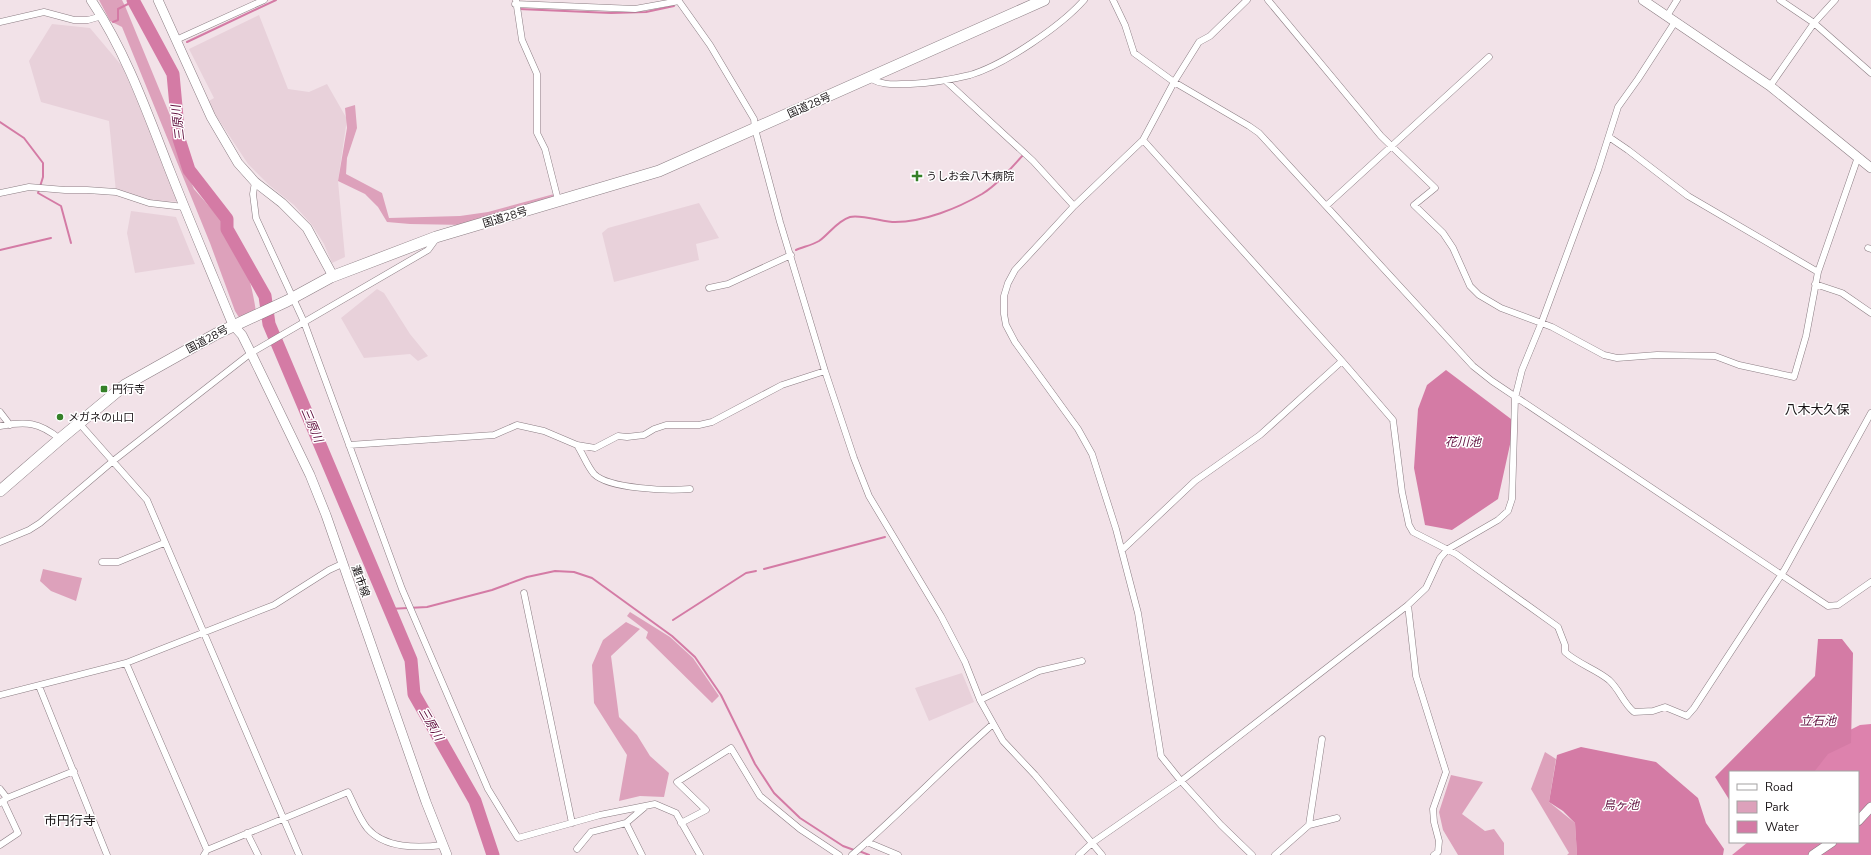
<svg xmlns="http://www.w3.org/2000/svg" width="1871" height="855" font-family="'Nunito Sans','Noto Sans JP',sans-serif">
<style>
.built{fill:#e8d1da}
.green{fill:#dda1bb}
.forest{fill:#dd82ad}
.water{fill:#d47ba5}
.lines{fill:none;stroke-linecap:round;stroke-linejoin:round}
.stream{stroke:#d47ba5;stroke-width:2}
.river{stroke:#d47ba5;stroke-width:13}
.street-casing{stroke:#8b7d83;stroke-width:7}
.secondary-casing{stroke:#8b7d83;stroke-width:10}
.highway-casing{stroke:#8b7d83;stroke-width:12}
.street{stroke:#fff;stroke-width:6}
.secondary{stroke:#fff;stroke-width:9}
.highway{stroke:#fff;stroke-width:11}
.poi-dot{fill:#358028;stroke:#fff;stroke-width:1.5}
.labels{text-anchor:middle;stroke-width:3;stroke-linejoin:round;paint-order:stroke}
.street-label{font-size:11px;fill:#191416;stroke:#fff}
.poi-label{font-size:11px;fill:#191416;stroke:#fff;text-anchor:start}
.water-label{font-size:12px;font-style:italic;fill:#5f0e3d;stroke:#fff}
.quarter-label{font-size:13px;fill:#191416;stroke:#fff}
</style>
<rect width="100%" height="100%" fill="#f2e2e8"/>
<!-- built -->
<path class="built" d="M 259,15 L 288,89 L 309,92 L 327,84 L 347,119 L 338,181 L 345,257 L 332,263 L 324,244 L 312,225 L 294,205 L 269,185 L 248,164 L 207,102 L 214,98 L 189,49 Z
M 52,24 L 90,28 L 122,66 L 182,201 L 149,203 L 116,192 L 109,121 L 41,102 L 29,61 Z
M 699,203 L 719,238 L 696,244 L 699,260 L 614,282 L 602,233 L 608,228 Z
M 131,211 L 176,217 L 195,264 L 135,273 L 127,233 Z
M 377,289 L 384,293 L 410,334 L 428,356 L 418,361 L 410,354 L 364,358 L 341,318 Z
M 962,673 L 974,702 L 929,721 L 915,688 Z"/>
<!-- green -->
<path class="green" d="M 99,0 L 122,0 L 125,6 L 174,125 L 185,169 L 194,189 L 222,221 C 225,232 233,238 238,248 C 247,268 253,290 256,312 L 240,319 L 235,311 L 210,243 L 122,27 L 110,21 Z
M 355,105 L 357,128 L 347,158 L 346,174 L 382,193 L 389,218 L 460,216 L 488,212 L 554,194 L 554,199 L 465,225 L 410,224 L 387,222 L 378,207 L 365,194 L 338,181 L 347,128 L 345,108 Z
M 43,569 L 82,578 L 76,601 L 51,591 L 40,581 Z
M 630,612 L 670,637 L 693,658 L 719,696 L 712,703 L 646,638 L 648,632 L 627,616 Z
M 626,622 L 640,629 L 611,656 L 619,717 L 637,735 L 650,756 L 669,773 L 664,797 L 640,796 L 619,801 L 627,755 L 594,703 L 592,665 L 603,640 Z
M 1545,752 L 1556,759 L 1549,802 L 1575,823 L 1577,855 L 1567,855 L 1569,853 L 1531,789 Z
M 1451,775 L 1483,782 L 1462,814 L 1485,831 L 1494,829 L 1504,843 L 1504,855 L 1458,855 L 1443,830 L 1439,812 Z"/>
<!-- forest -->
<path class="forest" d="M 1871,724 L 1871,855 L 1732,855 L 1748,842 L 1858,842 L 1858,772 L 1810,772 L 1836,737 L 1860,725 Z"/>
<!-- water -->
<path class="water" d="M 1446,370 L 1515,422 L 1498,499 L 1452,530 L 1425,525 L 1414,468 L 1418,409 L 1427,385 Z
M 1818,639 L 1842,639 L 1853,653 L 1851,743 L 1828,754 L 1814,772 L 1730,772 L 1730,801 L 1715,777 L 1815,676 Z
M 1581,747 L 1656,762 L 1698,798 L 1706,823 L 1724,849 L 1723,855 L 1577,855 L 1575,823 L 1563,811 L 1549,802 L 1557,755 Z"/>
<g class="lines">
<!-- stream -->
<path class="stream" d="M 519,9 L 611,13 L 646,12 L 674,6
M 113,22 L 118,20 L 118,9 L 134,1
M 187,42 L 276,0
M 0,122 L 24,138 L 43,163 L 43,177 L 38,193 L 61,206 L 71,243
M 0,250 L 51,238
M 796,250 C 803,247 812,245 819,241 C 829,234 837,221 850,217 C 860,214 884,222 895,222 C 924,222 958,208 982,194 C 998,184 1011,168 1024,154
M 764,569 L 885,537
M 389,609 L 427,607 L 492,590 L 527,577 L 555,571 L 574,572 L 592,578 L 672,636 L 695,657 L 721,695 L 755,764 L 774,793 L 800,818 L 843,846 L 854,850
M 673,620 L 746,573 L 756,571
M 859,851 L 869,855"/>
<!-- river -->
<path class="river" d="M 133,0 L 173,74 L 179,139 L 189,170 L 227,219 L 227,229 L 265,296 L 269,324 L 411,660 L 414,694 L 475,801 L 493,855"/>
<!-- street casing -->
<g class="street-casing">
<path id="street" d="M 516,0 L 522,40 L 537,74 L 537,133 L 545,149 L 558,200
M 678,0 L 710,45 L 754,119 L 755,129 L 780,222 L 825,371 L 854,458 L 869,496 L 941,616 L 965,662 L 980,700 L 1003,741 L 1035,775 L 1102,855
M 1113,0 L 1125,25 L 1134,53 L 1174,82 L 1249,126 L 1259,133 L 1473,366 L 1492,381 L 1828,606 L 1838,605 L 1871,582
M 1247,0 L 1210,36 L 1199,42 L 1174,82 L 1143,140 L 1074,206 L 1015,270 L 1008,283 L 1004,296 L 1004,314 L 1006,325 L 1015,342 L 1078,429 L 1092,454 L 1116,529 L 1138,613 L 1161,756 L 1181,781 L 1221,825 L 1252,855
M 1268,0 L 1381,136 L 1435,188 L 1414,205 L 1443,233 L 1453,248 L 1470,286 L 1479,295 L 1501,308 L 1552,327 L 1604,355 L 1617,358 L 1657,355 L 1715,356 L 1739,365 L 1794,377 L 1806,336 L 1818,272 L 1858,157
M 1780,0 L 1814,23 L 1871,73
M 515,4 L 635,9 L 679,1
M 1667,16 L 1677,0
M 0,22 L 44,12 L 74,20 L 88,20 L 102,16
M 176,40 L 264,0
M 869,78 C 884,86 893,84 910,84 C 930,83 950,80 970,75 C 1004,65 1061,26 1084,0
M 946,81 L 1033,161 L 1074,206
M 1770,86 L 1814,23 L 1835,0
M 1609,137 L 1628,150 L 1688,196 L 1818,272
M 1143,140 L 1342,361 L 1393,420 L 1402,492 L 1409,525 L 1413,532 L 1456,554 L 1558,627 L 1565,645 L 1565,652 C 1578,664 1596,669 1609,680 C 1620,690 1623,703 1634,712 L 1653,711 L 1665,707 L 1687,716 L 1694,708 L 1785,569 L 1871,413
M 255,182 L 253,194 L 256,218 L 304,322 L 402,589 L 488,789 L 518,838 L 600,815 L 655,804 L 676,813 L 700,855
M 0,193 L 29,187 L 65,190 L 87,190 L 116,192 L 149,203 L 184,207
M 1326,206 L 1489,57
M 1868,248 L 1871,249
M 1815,284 L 1842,293 L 1871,313
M 709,288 L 728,284 L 791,255
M 0,412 L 10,425
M 79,423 L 147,500 L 299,855
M 0,426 C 26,421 39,422 60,439
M 349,445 L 494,435 L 517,425 L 544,431 L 577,445 L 595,448 L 618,436 L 627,437 L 644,435 L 654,429 L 666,425 L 699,425 L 712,422 L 782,385 L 825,371
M 577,445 C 583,454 587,466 594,474 C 609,489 669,491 690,489
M 0,542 L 29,530 L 40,523 L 113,461 L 251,353 L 428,250 L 436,239
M 1122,550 L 1195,481 L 1260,435 L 1342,361
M 102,562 L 118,562 L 164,543
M 524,593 L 572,823
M 1408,605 L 1416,676 L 1446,772 L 1433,809 L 1434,822 L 1439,841 L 1438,852 L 1434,855
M 126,663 L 207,850
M 39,686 L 107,855
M 0,695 L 126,663 L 274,605 L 329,570 L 342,564
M 980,700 L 1039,671 L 1082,661
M 0,789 L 7,798
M 0,803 L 7,798 L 74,771
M 626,823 L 642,855
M 681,823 L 706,810 L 677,782 L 731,748 L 760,796 L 800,829 L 839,855
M 1309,825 L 1322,739
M 247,833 L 258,855
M 867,842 L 898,855
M 0,845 L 18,833 L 3,801
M 577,849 L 591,832 L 626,823 L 646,806
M 204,855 L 207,850 L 348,792 C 354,804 359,818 367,828 C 385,849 418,848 443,845
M 852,855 C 901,813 945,766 993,724
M 1079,855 L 1092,843 L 1181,781 L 1408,605 L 1426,588 L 1440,558 L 1448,549 L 1498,520 L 1508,511 L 1512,499 L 1515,398 L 1522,370 L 1541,324 L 1598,170 L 1618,107 L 1638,79 L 1675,22
M 1275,855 L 1309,825 L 1337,818"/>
</g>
<!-- secondary casing -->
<g class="secondary-casing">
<path id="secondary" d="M 91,0 C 126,52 147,112 170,171 C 190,222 212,274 233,325 L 242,335 L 251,353 L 310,475 L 326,515 L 426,802 L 447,855
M 158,0 L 211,117 L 238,163 L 255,182 L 282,203 L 307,228 L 333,276
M 1643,0 L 1770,86 L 1871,168
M 1858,821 L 1871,807
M 1813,855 L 1832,842"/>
</g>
<!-- highway casing -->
<g class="highway-casing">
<path id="highway" d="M 0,491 L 60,439 L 125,385 L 216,334 L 287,301 L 331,277 L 436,237 L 659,171 L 1044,0"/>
</g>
<!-- street -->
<use href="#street" class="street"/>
<!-- secondary -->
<use href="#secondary" class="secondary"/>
<!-- highway -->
<use href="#highway" class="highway"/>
</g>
<!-- markers -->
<g class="poi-dot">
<path d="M915 170h4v4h4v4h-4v4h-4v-4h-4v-4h4z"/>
<rect x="100" y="385" width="8" height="8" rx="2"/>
<circle cx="60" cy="417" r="4"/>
</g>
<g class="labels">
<!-- street labels -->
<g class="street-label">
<text transform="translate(809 105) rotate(-24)" y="4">国道28号</text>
<text transform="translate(505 217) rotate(-17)" y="4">国道28号</text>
<text transform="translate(207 339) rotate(-28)" y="4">国道28号</text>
<text transform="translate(361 581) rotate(70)" y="4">灘市線</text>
</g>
<!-- poi labels -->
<g class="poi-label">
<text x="926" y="180">うしお会八木病院</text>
<text x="112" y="393">円行寺</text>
<text x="68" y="421">メガネの山口</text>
</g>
<!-- water labels -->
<g class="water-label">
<text transform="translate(178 123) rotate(-97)" y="4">三原川</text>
<text transform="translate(312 425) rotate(67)" y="4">三原川</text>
<text x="1463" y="446">花川池</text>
<text x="1818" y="725">立石池</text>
<text transform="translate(431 724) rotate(60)" y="4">三原川</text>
<text x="1621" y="809">鳥ヶ池</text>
</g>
<!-- quarter labels -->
<g class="quarter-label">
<text x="1817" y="414">八木大久保</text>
<text x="70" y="825">市円行寺</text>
</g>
</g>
<!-- legend -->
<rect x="1729" y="771" width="130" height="72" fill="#ffffff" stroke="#a3a1a2"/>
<rect x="1737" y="784" width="20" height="6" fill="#ffffff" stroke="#a3a1a2"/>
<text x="1765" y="791" font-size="12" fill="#191416">Road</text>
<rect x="1737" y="801" width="20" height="12" fill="#dda1bb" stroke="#a3a1a2"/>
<text x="1765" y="811" font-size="12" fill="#191416">Park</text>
<rect x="1737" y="821" width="20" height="12" fill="#d47ba5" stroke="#a3a1a2"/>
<text x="1765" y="831" font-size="12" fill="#191416">Water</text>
</svg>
